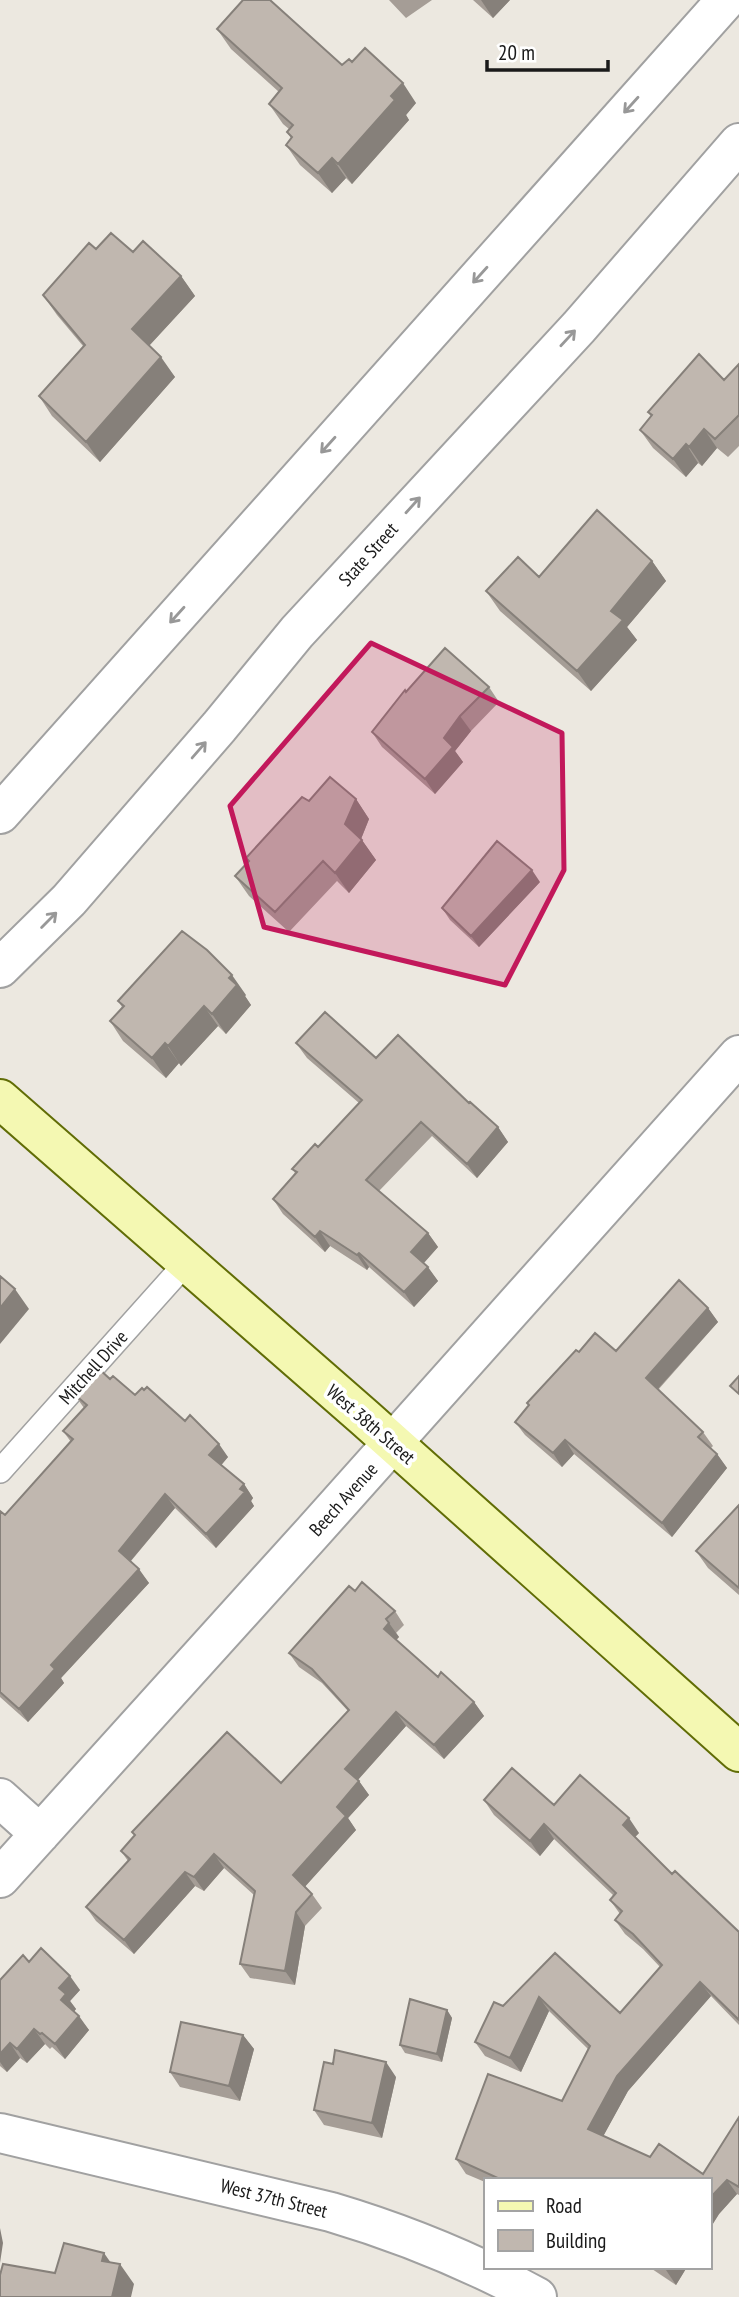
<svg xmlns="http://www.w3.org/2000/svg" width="739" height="2297" font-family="'PT Sans Narrow',sans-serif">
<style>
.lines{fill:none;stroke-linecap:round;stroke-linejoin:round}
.service-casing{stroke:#a1a1a1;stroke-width:26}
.minor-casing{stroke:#a1a1a1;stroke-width:42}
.secondary-casing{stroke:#616d06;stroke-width:42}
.service{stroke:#fff;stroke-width:23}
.minor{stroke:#fff;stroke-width:38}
.secondary{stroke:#f4f8b2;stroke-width:38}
.wall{fill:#a59d96}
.shaded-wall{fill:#86807a}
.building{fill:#c0b7af;stroke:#86807a;stroke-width:2}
.oneway{stroke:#989898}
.marked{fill:#c2185b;fill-opacity:0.2;stroke:#c2185b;stroke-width:5;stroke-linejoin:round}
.labels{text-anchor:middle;stroke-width:7;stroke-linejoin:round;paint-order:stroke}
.street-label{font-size:19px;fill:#1a1a1a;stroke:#fff}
</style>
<rect width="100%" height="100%" fill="#ece8e0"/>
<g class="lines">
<!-- service casing -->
<g class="service-casing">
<path id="service" d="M 0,1471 L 186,1263"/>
</g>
<!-- minor casing -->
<g class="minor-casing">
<path id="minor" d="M 0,814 L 726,0
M 0,968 L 69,900 L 219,727 L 297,632 L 579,327 L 739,143
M 0,1798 L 40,1834
M 0,1878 L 312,1533 L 739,1055
M 0,2133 L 331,2212 C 405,2234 469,2260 537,2297"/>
</g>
<!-- secondary casing -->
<g class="secondary-casing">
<path id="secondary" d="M 0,1099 L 365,1418 L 739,1752"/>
</g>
<!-- service -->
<use href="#service" class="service"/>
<!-- minor -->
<use href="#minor" class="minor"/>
<!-- secondary -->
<use href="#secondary" class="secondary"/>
</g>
<!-- wall -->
<path class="wall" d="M 389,0 L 432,0 L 406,18 Z
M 473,0 L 510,0 L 493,18 Z
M 217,29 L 342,65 L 416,103 L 406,115 L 409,120 L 352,184 L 346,178 L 332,193 L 300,165 L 286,145 L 291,138 L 287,132 L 289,129 L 283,124 L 269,104 L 279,92 L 231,49 Z
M 96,249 L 133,252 L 181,276 L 195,296 L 149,346 L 175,377 L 100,462 L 52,416 L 39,396 L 83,346 L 57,315 L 43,295 Z
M 739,364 L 739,446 L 728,457 L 717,448 L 702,466 L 698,463 L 686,477 L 653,448 L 640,430 L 651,417 L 648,412 L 724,380 Z
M 652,561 L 666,581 L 627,627 L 637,640 L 591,691 L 500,611 L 486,591 L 539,577 Z
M 489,687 L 499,702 L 471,731 L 455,751 L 463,762 L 435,794 L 382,747 L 372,732 L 406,692 Z
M 356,799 L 369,819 L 361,839 L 376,860 L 349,893 L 337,881 L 289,932 L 249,896 L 235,876 L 309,801 Z
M 540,882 L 479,947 L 450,920 L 442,908 Z
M 246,995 L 245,996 L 251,1005 L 226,1034 L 218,1026 L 181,1066 L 179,1063 L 166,1078 L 123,1041 L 110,1021 L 122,1007 L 118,1001 Z
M 296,1043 L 376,1058 L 469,1103 L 498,1127 L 508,1142 L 477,1178 L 432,1136 L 379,1191 L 428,1233 L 438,1247 L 424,1263 L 438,1281 L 414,1307 L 369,1267 L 367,1270 L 330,1246 L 325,1252 L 283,1214 L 273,1199 L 295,1173 L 292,1169 L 318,1147 L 359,1103 L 307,1058 Z
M 708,1308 L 718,1322 L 658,1390 L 703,1432 L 713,1446 L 711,1448 L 717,1454 L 727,1468 L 672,1537 L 574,1454 L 562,1467 L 525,1435 L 515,1422 L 529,1405 L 527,1403 L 579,1352 L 616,1351 Z
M 110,1379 L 135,1395 L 185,1421 L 228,1457 L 221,1465 L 244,1484 L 253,1498 L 251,1501 L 254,1506 L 216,1548 L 175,1508 L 131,1561 L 149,1583 L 61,1678 L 64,1683 L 28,1722 L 0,1697 L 0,1511 L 5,1515 L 71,1442 L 63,1431 L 84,1408 L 74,1394 Z
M 739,1505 L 739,1595 L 708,1568 L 696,1551 Z
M 355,1591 L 395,1611 L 404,1625 L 396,1633 L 399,1637 L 396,1640 L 438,1677 L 474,1702 L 484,1716 L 444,1759 L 406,1726 L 358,1780 L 369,1795 L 348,1818 L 356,1830 L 305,1886 L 312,1894 L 322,1908 L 305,1926 L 295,1985 L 250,1978 L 240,1964 L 254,1895 L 224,1868 L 204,1891 L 195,1886 L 134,1954 L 96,1921 L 86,1907 L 128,1861 L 121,1851 L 281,1783 L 348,1711 L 322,1683 L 299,1667 L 289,1653 Z
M 484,1800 L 554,1805 L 639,1833 L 635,1837 L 672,1874 L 739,1932 L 739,2025 L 711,1996 L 628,2091 L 603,2136 L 650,2157 L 703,2174 L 739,2117 L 739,2195 L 737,2194 L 719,2214 L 709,2230 L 709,2180 L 485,2180 L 485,2182 L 466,2174 L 456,2159 L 562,2101 L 588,2049 L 549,2011 L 521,2072 L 485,2056 L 475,2042 L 503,2006 L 555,1953 L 620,2013 L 660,1967 L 643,1949 L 625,1934 L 615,1920 L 620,1914 L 610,1900 L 613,1895 L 554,1839 L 540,1856 L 494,1815 Z
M 29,1962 L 80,1990 L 70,2001 L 76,2009 L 74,2012 L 89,2030 L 65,2059 L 52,2047 L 50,2049 L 45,2044 L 27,2063 L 20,2058 L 7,2072 L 0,2066 L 0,1980 Z
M 447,2010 L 452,2018 L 442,2062 L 405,2053 L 400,2045 Z
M 243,2035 L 254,2049 L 240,2101 L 180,2087 L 170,2072 Z
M 396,2077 L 382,2138 L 324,2125 L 314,2110 Z
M 649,2267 L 687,2267 L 676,2285 Z"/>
<!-- shaded-wall -->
<path class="shaded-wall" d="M 481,0 L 510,0 L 493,18 Z
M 403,83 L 416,103 L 406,115 L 409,120 L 352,184 L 338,164 L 391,96 Z
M 332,158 L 346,178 L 332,193 L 318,173 Z
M 181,276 L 195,296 L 146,349 L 132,329 Z
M 161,357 L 175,377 L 100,462 L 86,442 Z
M 704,429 L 717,448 L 702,466 L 689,447 Z
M 686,444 L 698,463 L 686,477 L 673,459 Z
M 652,561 L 666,581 L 627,627 L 637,640 L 591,691 L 577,671 L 611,611 Z
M 460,716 L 471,731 L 455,751 L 463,762 L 435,794 L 425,779 L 444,738 Z
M 356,799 L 369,819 L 359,844 L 345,824 Z
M 362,840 L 376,860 L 349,893 L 335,873 Z
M 532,870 L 540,882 L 479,947 L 471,936 Z
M 232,975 L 246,995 L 245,996 L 251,1005 L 226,1034 L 212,1014 L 229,978 Z
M 204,1006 L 218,1026 L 181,1066 L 168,1046 Z
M 165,1043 L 179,1063 L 166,1078 L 152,1058 Z
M 498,1127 L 508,1142 L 477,1178 L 467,1164 Z
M 320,1231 L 330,1246 L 325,1252 L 315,1237 Z
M 428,1233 L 438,1247 L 421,1266 L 411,1252 Z
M 359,1253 L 369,1267 L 367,1270 L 357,1255 Z
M 428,1267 L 438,1281 L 414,1307 L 404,1292 Z
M 15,1289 L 29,1309 L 0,1344 L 0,1308 Z
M 708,1308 L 718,1322 L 655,1392 L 646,1378 Z
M 565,1440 L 574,1454 L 562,1467 L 553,1453 Z
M 219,1444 L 228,1457 L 218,1469 L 209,1455 Z
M 717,1454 L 727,1468 L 672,1537 L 662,1523 Z
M 244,1484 L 253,1498 L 251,1501 L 254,1506 L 216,1548 L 206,1534 Z
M 165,1494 L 175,1508 L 128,1564 L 119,1551 Z
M 139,1569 L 149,1583 L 61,1678 L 64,1683 L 28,1722 L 19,1709 L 51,1665 Z
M 389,1623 L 399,1637 L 393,1643 L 384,1629 Z
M 474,1702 L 484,1716 L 444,1759 L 434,1745 Z
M 396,1712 L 406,1726 L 355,1783 L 345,1769 Z
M 359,1781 L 369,1795 L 348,1818 L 356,1830 L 303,1889 L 293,1875 L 337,1807 Z
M 629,1818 L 639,1833 L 633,1839 L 623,1825 Z
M 544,1824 L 554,1839 L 540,1856 L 530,1841 Z
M 214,1854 L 224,1868 L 204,1891 L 194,1877 Z
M 185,1872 L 195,1886 L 134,1954 L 124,1940 Z
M 296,1912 L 305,1926 L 295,1985 L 285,1971 Z
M 70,1976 L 80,1990 L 70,2001 L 76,2009 L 71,2015 L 61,2000 L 59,1988 Z
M 700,1982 L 711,1996 L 628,2091 L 599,2144 L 588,2129 L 617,2076 Z
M 539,1997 L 549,2011 L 521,2072 L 510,2058 Z
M 447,2010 L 452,2018 L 442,2062 L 437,2054 Z
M 79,2016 L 89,2030 L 65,2059 L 55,2044 Z
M 34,2029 L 45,2044 L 27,2063 L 17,2049 Z
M 243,2035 L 254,2049 L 240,2101 L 229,2086 Z
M 10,2043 L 20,2058 L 7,2072 L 0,2062 L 0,2054 Z
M 386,2062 L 396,2077 L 382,2138 L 372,2123 Z
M 727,2180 L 737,2194 L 719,2214 L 709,2230 L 709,2199 Z
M 0,2228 L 3,2243 L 0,2263 Z
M 104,2253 L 118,2273 L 120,2264 L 134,2284 L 131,2297 L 112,2297 L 102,2261 Z
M 668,2267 L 687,2267 L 676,2285 L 666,2270 Z"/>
<!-- building -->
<path class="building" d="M 243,0 L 270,0 L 342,65 L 349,59 L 352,62 L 365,48 L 403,83 L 391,96 L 395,100 L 338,164 L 332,158 L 318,173 L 286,145 L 292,137 L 287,132 L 293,125 L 269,104 L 282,88 L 217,29 Z
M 111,233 L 133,252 L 143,241 L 181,276 L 132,329 L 161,357 L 86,442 L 39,396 L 85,345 L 43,295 L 89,243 L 96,249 Z
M 699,354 L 724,380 L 739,364 L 739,415 L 715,439 L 704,429 L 689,447 L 686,444 L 673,459 L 640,430 L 652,415 L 648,412 Z
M 597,510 L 652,561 L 611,611 L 623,620 L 577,671 L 486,591 L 518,557 L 539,577 Z
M 445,648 L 489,687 L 460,716 L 444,738 L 453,747 L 425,779 L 372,732 L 405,690 L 406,692 Z
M 330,777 L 356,799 L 345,824 L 362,840 L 335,873 L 323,861 L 275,912 L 235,876 L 249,861 L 246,858 L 302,797 L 309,801 Z
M 497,841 L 532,870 L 471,936 L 442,908 Z
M 182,931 L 207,950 L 232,975 L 229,978 L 237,985 L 212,1014 L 204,1006 L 168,1046 L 165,1043 L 152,1058 L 110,1021 L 124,1006 L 118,1001 Z
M 325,1012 L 376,1058 L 398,1035 L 469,1103 L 470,1102 L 498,1127 L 467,1164 L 421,1122 L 366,1180 L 428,1233 L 411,1252 L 428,1267 L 404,1292 L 359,1253 L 357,1255 L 320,1231 L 315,1237 L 273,1199 L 297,1172 L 292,1169 L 315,1144 L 318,1147 L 362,1100 L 296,1043 Z
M 0,1276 L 15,1289 L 0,1308 Z
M 679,1280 L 708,1308 L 646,1378 L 703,1432 L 698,1437 L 717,1454 L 662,1523 L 565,1440 L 553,1453 L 515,1422 L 529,1405 L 527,1403 L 576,1350 L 579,1352 L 595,1333 L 616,1351 Z
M 98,1368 L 110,1379 L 113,1376 L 135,1395 L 142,1388 L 144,1390 L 147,1387 L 185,1421 L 190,1415 L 219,1444 L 209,1455 L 244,1484 L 240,1489 L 245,1492 L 206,1534 L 165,1494 L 119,1551 L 139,1569 L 51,1665 L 55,1669 L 19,1709 L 0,1692 L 0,1511 L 5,1515 L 73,1439 L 63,1431 L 87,1405 L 74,1394 Z
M 739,1376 L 739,1394 L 730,1386 Z
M 739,1505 L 739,1588 L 696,1551 Z
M 362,1582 L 395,1611 L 386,1619 L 389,1623 L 384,1629 L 438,1677 L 441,1672 L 474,1702 L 434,1745 L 396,1712 L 345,1769 L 359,1781 L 337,1807 L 346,1816 L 293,1875 L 312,1894 L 296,1912 L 285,1971 L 240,1964 L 255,1891 L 214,1854 L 194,1877 L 185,1872 L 124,1940 L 86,1907 L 130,1859 L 121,1851 L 135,1835 L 132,1832 L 227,1732 L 281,1783 L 349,1710 L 312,1669 L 289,1653 L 349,1586 L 355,1591 Z
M 512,1768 L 554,1805 L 580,1775 L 629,1818 L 623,1825 L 672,1874 L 675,1871 L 739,1932 L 739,2020 L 700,1982 L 617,2076 L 588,2129 L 650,2157 L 659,2144 L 703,2174 L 739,2117 L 739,2187 L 727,2180 L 709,2199 L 709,2180 L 502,2180 L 456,2159 L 488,2074 L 562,2101 L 590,2046 L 539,1997 L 510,2058 L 475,2042 L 494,2002 L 503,2006 L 555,1953 L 620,2013 L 662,1965 L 633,1934 L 615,1920 L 622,1911 L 610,1900 L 616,1893 L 544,1824 L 530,1841 L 484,1800 Z
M 41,1948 L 70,1976 L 59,1988 L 66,1994 L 61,2000 L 79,2016 L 55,2044 L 42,2033 L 40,2034 L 34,2029 L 17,2049 L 10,2043 L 0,2054 L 0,1980 L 23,1955 L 29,1962 Z
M 410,1999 L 447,2010 L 437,2054 L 400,2045 Z
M 181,2022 L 243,2035 L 229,2086 L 170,2072 Z
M 335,2050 L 386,2062 L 372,2123 L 314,2110 L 324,2062 L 333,2064 Z
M 64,2243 L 104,2253 L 102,2261 L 120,2264 L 112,2297 L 0,2297 L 0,2275 L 3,2264 L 55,2273 Z"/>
<!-- one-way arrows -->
<defs><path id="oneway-shaft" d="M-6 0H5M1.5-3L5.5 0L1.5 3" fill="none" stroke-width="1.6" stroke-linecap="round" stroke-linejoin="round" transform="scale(1.75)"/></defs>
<g class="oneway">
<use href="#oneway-shaft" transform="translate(631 105) rotate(132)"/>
<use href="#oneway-shaft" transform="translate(480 275) rotate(132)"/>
<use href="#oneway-shaft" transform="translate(568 338) rotate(-47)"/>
<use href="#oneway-shaft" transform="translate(328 445) rotate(132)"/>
<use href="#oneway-shaft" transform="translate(413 505) rotate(-48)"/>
<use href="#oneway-shaft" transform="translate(177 615) rotate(132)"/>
<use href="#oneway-shaft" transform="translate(199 750) rotate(-49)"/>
<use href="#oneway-shaft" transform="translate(49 920) rotate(-45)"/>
</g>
<!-- marked area -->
<path class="marked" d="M 371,643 L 562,733 L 564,870 L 505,985 L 264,927 L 230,806 Z"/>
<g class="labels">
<!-- street labels -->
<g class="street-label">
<text transform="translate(368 554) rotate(-48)" y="7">State Street</text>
<text transform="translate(93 1367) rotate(-48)" y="7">Mitchell Drive</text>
<text transform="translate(371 1424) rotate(41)" y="7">West 38th Street</text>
<text transform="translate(343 1499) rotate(-48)" y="7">Beech Avenue</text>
<text transform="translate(274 2198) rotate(14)" y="7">West 37th Street</text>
</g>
</g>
<!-- legend -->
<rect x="484" y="2178" width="228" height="91" fill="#ffffff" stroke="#a3a3a3" stroke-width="2"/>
<rect x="498" y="2201" width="35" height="10" fill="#f4f8b2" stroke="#a3a3a3" stroke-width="2"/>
<text x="546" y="2213" font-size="21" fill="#1a1a1a">Road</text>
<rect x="498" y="2230" width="35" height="21" fill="#c0b7af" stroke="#a3a3a3" stroke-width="2"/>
<text x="546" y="2248" font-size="21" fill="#1a1a1a">Building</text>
<!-- scale -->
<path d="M487 60v10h121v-10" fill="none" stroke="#1a1a1a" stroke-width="3.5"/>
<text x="498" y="60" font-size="21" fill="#1a1a1a" stroke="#ffffff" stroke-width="5" paint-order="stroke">20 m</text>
</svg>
